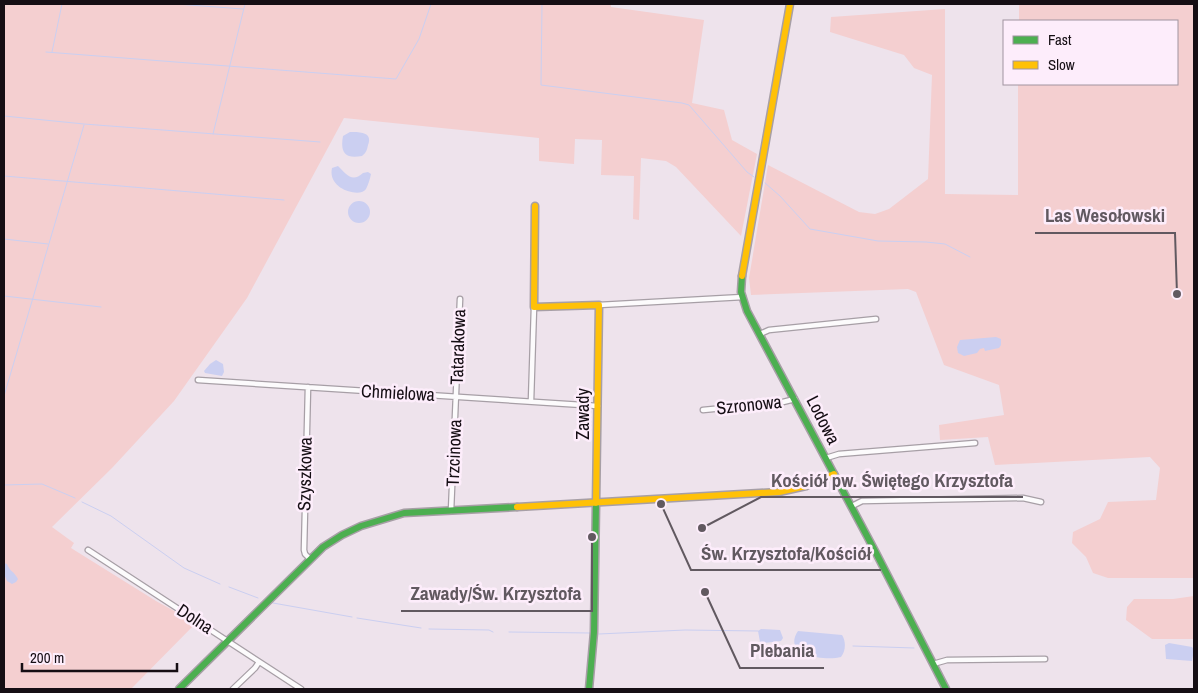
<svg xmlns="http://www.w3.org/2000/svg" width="1198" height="693" font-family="'Archivo Narrow',sans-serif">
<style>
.green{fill:#f4cfd0}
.water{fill:#cbcff1}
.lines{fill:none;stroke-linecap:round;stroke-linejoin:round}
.stream{stroke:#cbcff1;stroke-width:1}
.street-casing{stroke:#a79fa6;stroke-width:7}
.fast-casing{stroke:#a79fa6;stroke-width:9}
.slow-casing{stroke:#a79fa6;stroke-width:9}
.street{stroke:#fcfbfc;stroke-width:4.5}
.fast{stroke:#4caf50;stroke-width:6}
.slow{stroke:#ffc107;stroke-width:6}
.labels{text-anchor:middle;stroke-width:5;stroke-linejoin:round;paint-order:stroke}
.street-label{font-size:18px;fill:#150e14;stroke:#fdedfb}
.leader{fill:none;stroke:#615960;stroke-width:2}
.callout-dot{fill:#615960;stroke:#fdedfb;stroke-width:2}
.callout-label{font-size:19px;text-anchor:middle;font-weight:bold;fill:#615960;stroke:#fdedfb;stroke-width:5;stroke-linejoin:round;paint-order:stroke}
</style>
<rect width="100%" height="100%" fill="#eee3ec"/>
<!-- green -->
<path class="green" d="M 4,4 L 611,4 L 611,7 L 704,20 L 692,103 L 724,110 L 732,140 L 757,154 L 741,236 L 676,167 L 666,161 L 641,158 L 639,220 L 633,219 L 634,176 L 601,175 L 602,140 L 575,139 L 574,164 L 539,161 L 539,138 L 344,118 L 247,298 L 174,401 L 112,468 L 52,527 L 74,543 L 71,548 L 156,601 L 196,623 L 131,689 L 4,689 Z
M 1019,4 L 1194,4 L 1194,578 L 1108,578 L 1093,573 L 1086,557 L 1072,543 L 1073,532 L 1100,519 L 1108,502 L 1156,500 L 1160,468 L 1150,457 L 995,465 L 988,437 L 940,440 L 939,425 L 1004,415 L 999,385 L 944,365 L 916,292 L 908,289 L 751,295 L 749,278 L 768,165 L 859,212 L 875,214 L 889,209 L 928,179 L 932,75 L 914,68 L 904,55 L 830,32 L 831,17 L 945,9 L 945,194 L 1018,195 L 1018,84 L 1177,84 L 1177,21 L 1019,21 Z
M 1194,596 L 1194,639 L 1152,639 L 1126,620 L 1127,607 L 1134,599 L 1173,599 Z"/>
<!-- water -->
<path class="water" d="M 350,132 C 360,132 373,132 368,145 C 367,150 366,153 362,156 C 345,159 340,153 343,136 Z
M 338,166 C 346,174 352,183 363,173 L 368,172 L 371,174 C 370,179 368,185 366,189 C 361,198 327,190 332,168 Z
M348 212a11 11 0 1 1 22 0a11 11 0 1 1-22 0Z
M 996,337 L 1001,339 L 1001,345 L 999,348 L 985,351 L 984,348 L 980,349 L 977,353 L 964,356 L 958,353 L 957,347 L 960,340 Z
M 216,360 L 223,364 L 224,372 L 222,376 L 205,373 L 204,371 L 210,364 Z
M 4,563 L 7,564 C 10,572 14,571 18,579 L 16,582 L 12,584 L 7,581 L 4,574 Z
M 761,629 L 780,630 L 783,638 L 781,641 L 764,643 L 760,642 L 758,631 Z
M 798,631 L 842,635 C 846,641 846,651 841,657 C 826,661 781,656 798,631 Z
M 1169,643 L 1192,647 L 1194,650 L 1192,661 L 1166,659 L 1165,645 Z"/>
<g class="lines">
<!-- stream -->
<path class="stream" d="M 176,4 L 243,9
M 542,4 L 541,85 L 682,103 L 689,105 L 747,172 L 754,177
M 46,52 L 396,79 L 419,39 L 431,4
M 52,52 L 62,4
M 4,116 L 84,124 L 320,142
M 213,134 L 245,4
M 4,176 L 284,200
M 765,183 L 780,196 L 810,229 L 878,241 L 926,242 L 945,244 L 970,257
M 4,239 L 48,244
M 4,296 L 101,307
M 4,396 L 84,125
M 4,485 L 42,484 L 75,498
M 82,502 L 111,516 L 184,568 L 220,584
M 229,587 L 258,598
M 273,603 L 352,617
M 357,618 L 421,628
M 429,629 L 489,630 L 493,632
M 509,632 L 590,633
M 599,634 L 685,630 L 758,631
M 853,646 L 914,648"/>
<!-- street casing -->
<g class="street-casing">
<path id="street" d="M 599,305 L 743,297
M 760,334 L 769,330 L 876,319
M 198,380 L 598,406
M 308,387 L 304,550 L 305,554 L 310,559
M 531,401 L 534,307
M 703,410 L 783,402 L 795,399
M 826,458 L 839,454 L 975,443
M 852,506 L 862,501 L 1023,498 L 1041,502
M 451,511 L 460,299
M 88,550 L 301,689
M 933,664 L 947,660 L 1045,659
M 233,689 L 255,668 L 259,662"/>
</g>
<!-- fast casing -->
<g class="fast-casing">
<path id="fast" d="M 742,276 L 741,292 L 747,311 L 875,551 L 946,689
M 179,689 L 323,547 L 342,535 L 361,526 L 404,513 L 517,507
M 589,689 L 594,632 L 596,503"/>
</g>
<!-- slow casing -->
<g class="slow-casing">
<path id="slow" d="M 535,206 L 534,307 L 599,305 L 596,503
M 742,276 L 790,4
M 517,507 L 779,492 L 806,486 L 834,474"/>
</g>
<!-- street -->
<use href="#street" class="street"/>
<!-- fast -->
<use href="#fast" class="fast"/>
<!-- slow -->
<use href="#slow" class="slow"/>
</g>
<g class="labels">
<!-- street labels -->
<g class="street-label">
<text transform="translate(458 347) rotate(-88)" y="6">Tatarakowa</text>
<text transform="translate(398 393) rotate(3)" y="6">Chmielowa</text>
<text transform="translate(749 405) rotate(-6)" y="6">Szronowa</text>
<text transform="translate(583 414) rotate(-90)" y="6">Zawady</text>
<text transform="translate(823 420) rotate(63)" y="6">Lodowa</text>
<text transform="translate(454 453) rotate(-88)" y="6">Trzcinowa</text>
<text transform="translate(305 474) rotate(-89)" y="6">Szyszkowa</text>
<text transform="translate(195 619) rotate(33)" y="6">Dolna</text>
</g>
</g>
<!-- callouts -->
<path class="leader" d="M1177 294L1175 233H1035M702 528L761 497H1023M661 504L691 570H881M592 537L592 611H401M705 592L740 668H824"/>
<g class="callout-dot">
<circle cx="1177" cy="294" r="5"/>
<circle cx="702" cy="528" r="5"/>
<circle cx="661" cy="504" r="5"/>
<circle cx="592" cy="537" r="5"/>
<circle cx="705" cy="592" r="5"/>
</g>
<g class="callout-label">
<text x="1105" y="222">Las Wesołowski</text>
<text x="892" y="487">Kościół pw. Świętego Krzysztofa</text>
<text x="786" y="560">Św. Krzysztofa/Kościół</text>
<text x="496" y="600">Zawady/Św. Krzysztofa</text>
<text x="782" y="657">Plebania</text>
</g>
<!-- border -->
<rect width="1198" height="693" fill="none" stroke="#150e14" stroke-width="10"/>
<!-- legend -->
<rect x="1003" y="20" width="175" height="65" fill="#fdedfb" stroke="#a0949f"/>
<rect x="1013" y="36" width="25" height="8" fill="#4caf50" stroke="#a0949f"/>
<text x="1048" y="45" font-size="15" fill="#150e14">Fast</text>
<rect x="1013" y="61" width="25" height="8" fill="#ffc107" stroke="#a0949f"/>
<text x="1048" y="70" font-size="15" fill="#150e14">Slow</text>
<!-- scale -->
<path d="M22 663v8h155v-8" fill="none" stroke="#150e14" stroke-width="2.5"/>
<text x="30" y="663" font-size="15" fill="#150e14" stroke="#fdedfb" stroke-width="4" paint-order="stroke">200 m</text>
</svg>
